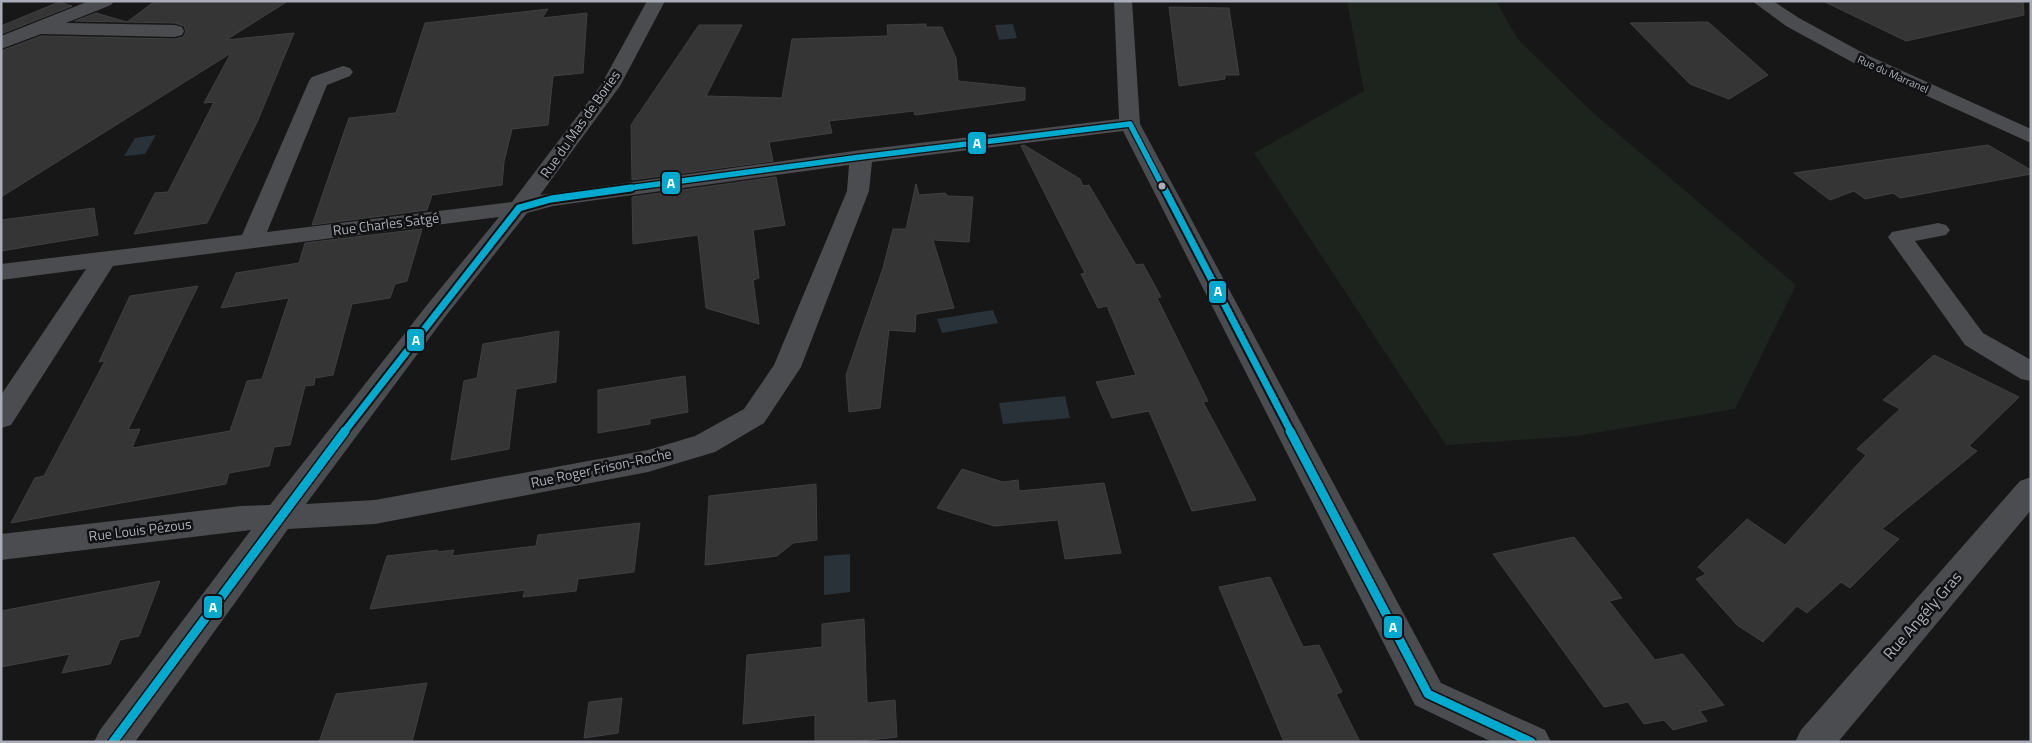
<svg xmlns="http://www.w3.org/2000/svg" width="2032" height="743" font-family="'Titillium Web',sans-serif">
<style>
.green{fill:#1d241e}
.water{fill:#2a3239}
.building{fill:#353536;stroke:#3f4043}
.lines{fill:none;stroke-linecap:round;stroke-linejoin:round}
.minor{fill:#4b4c50;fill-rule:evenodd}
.bus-1-far2-casing{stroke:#111113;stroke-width:8}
.bus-1-far1-casing{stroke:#111113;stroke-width:11}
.bus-1-casing{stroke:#111113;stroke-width:12}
.bus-1-far2{stroke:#00a9ce;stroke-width:5.5}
.bus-1-far1{stroke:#00a9ce;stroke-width:7}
.bus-1{stroke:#00a9ce;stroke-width:9}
.bus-dot{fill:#a8adb8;stroke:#111113;stroke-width:2}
.labels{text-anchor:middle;stroke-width:5;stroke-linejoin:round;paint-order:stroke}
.far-street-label{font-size:11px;fill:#a8adb8;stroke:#111113}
.street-label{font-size:14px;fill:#a8adb8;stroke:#111113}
.near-street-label{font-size:16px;fill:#a8adb8;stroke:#111113}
.line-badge{stroke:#111113;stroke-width:2}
.badge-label{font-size:14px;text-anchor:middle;font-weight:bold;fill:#fff}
</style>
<rect width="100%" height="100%" fill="#171717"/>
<!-- green -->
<path class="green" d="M 1347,1 L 1496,1 L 1517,38 L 1590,110 L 1796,285 L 1735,409 L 1577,436 L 1446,445 L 1254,153 L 1364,91 Z"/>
<!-- water -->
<path class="water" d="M 1013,24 L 1017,38 L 999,40 L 995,25 Z
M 156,135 L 145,154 L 124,156 L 135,138 Z
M 993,310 L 998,323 L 942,333 L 937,319 Z
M 1065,396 L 1070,418 L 1003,424 L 999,403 Z
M 850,554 L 850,592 L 824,595 L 824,556 Z"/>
<!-- building -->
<path class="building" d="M 155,1 L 288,1 L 226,40 L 294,33 L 258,120 L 207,223 L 134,234 L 155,193 L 168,192 L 214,102 L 204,103 L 231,53 L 1,197 L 1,51 L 41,36 L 175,39 L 183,37 L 186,32 L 184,26 L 175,23 L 75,21 L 96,13 L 127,22 Z
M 1823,1 L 2023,1 L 2024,15 L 1906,41 Z
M 59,2 L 72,6 L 1,34 L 1,26 Z
M 1169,7 L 1229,8 L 1239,75 L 1225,75 L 1225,79 L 1179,86 Z
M 548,9 L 542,18 L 587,13 L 583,73 L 553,76 L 548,125 L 512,129 L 504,162 L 502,185 L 432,195 L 427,210 L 312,225 L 349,118 L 396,113 L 425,23 Z
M 1708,22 L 1768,75 L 1729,99 L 1690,84 L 1630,23 Z
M 926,24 L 926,27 L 942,27 L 956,58 L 958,81 L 1025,88 L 1025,100 L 915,115 L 914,111 L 829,121 L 832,133 L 769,142 L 773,161 L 632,180 L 631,125 L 699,25 L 742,25 L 706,96 L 782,98 L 792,39 L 888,36 L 887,25 Z
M 1024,145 L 1080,179 L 1083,186 L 1089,185 L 1136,265 L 1143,264 L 1161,297 L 1157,298 L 1208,401 L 1203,402 L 1256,500 L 1192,511 L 1149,411 L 1112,418 L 1096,382 L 1136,375 L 1107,306 L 1098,308 L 1081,274 L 1085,273 L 1021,146 Z
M 1988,145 L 2031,170 L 2031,174 L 1900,198 L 1893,193 L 1865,199 L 1854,191 L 1830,200 L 1794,173 Z
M 776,177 L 785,225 L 753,230 L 759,278 L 753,280 L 759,324 L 706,308 L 698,235 L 633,244 L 632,197 Z
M 916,184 L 919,195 L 945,193 L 948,196 L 973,197 L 969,242 L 933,240 L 954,308 L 916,314 L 915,332 L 889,330 L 880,408 L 849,412 L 846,375 L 883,268 L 893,229 L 906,229 Z
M 94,208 L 98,235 L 1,251 L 1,220 Z
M 422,229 L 407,281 L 395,284 L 390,298 L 352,304 L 333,375 L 315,378 L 314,385 L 305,386 L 290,445 L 274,447 L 269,466 L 229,473 L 226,484 L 11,523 L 35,478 L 44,476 L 105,361 L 99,362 L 130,296 L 198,286 L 128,430 L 140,429 L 132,448 L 230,431 L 247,381 L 262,379 L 289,298 L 221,308 L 236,273 L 299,263 L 305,243 Z
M 559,331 L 556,382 L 516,389 L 509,449 L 451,460 L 464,381 L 477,378 L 483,344 Z
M 1934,355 L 2019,397 L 1969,446 L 1977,451 L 1882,529 L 1899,539 L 1850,588 L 1841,582 L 1807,613 L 1797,606 L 1763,642 L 1737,625 L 1696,579 L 1706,574 L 1698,567 L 1747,519 L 1785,545 L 1866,455 L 1857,449 L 1900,409 L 1883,400 Z
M 685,376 L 688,412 L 650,419 L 650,424 L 598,433 L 598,390 Z
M 962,469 L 1003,482 L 1018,480 L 1019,491 L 1104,483 L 1121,553 L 1065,559 L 1058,520 L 994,526 L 937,508 Z
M 816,484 L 817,540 L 793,543 L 777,556 L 705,565 L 709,496 Z
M 640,523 L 634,572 L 578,579 L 576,591 L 523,597 L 525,590 L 370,609 L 387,556 L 438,550 L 437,552 L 454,550 L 452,556 L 536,546 L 538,535 Z
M 1574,537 L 1622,598 L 1609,601 L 1655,660 L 1683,654 L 1724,705 L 1700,711 L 1707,721 L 1673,730 L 1664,720 L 1644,724 L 1628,702 L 1604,707 L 1493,554 Z
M 1270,577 L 1303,647 L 1319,645 L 1342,692 L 1336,694 L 1360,742 L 1284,742 L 1219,587 Z
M 160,581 L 139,636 L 120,640 L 110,664 L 62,673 L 70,654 L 1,667 L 1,611 Z
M 864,619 L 867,703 L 895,700 L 897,737 L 851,742 L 815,742 L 815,715 L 743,724 L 747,655 L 822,647 L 822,624 Z
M 427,683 L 412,742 L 319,742 L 336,694 Z
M 622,698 L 618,733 L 584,738 L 589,702 Z"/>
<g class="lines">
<!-- minor -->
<path class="minor" d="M 89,1 L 114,1 L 111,5 L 66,23 L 175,25 L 182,27 L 184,31 L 182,35 L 175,37 L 41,34 L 1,49 L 1,36 Z
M 647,1 L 665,1 L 620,86 L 540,195 L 861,150 L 1119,119 L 1114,1 L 1132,1 L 1140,124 L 1441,683 L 1545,730 L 1551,742 L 1492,742 L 1415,705 L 1123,131 L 872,162 L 869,191 L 801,367 L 764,423 L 715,452 L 648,472 L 375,524 L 288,529 L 135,742 L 94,742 L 100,730 L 251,530 L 1,560 L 1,534 L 241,506 L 270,505 L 427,305 L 499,217 L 113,266 L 11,425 L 1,428 L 1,395 L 86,269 L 1,280 L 1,264 L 242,235 L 309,81 L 312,77 L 343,66 L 350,68 L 353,72 L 350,76 L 327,85 L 267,232 L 512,202 L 601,85 ZM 849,165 L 847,191 L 774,365 L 744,409 L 695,436 L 648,450 L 375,500 L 306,504 L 445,317 L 527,213 L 553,206 Z
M 1752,1 L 1773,1 L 1799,18 L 1865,54 L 2031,129 L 2031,143 L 1852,62 L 1786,26 Z
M 1938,223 L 1946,225 L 1950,230 L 1946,235 L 1915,241 L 1983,333 L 2031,360 L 2031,381 L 2021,379 L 1965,345 L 1888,237 L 1892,232 Z
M 2031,477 L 2031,510 L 1838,742 L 1795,742 L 1801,730 L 2020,481 Z"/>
<!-- bus-1-far2 casing -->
<g class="bus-1-far2-casing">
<path id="bus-1-far2" d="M 1130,124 L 1164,189
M 621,189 L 861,157 L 1130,124"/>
</g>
<!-- bus-1-far1 casing -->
<g class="bus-1-far1-casing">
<path id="bus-1-far1" d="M 1164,188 L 1291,432
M 519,208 L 551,199 L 631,188
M 344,432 L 519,208"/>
</g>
<!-- bus-1 casing -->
<g class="bus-1-casing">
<path id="bus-1" d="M 1290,431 L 1428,694 L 1531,742
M 113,742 L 345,431"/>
</g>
<!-- bus-1-far2 -->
<use href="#bus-1-far2" class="bus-1-far2"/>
<!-- bus-1-far1 -->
<use href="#bus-1-far1" class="bus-1-far1"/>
<!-- bus-1 -->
<use href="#bus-1" class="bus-1"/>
</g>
<!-- markers -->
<circle class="bus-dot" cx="1162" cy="186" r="4.5"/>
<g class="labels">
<!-- far-street labels -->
<g class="far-street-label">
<text transform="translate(1893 74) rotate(24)" y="4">Rue du Marranel</text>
</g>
<!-- street labels -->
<g class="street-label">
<text transform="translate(580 124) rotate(-55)" y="5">Rue du Mas de Bories</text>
<text transform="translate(386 224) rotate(-7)" y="5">Rue Charles Satgé</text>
<text transform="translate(601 468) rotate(-12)" y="5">Rue Roger Frison-Roche</text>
<text transform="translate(140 530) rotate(-7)" y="5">Rue Louis Pézous</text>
</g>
<!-- near-street labels -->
<g class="near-street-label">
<text transform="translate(1922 615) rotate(-49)" y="6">Rue Angély Gras</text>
</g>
</g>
<g class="line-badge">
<rect x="967" y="131" width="20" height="24" rx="5" fill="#00a9ce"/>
<rect x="661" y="171" width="20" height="24" rx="5" fill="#00a9ce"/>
<rect x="1208" y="280" width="19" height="24" rx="5" fill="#00a9ce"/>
<rect x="406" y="328" width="19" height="24" rx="5" fill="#00a9ce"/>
<rect x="203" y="595" width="20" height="24" rx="5" fill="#00a9ce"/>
<rect x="1383" y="615" width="20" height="24" rx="5" fill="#00a9ce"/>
</g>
<g class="badge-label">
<text x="977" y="148">A</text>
<text x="671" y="188">A</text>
<text x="1218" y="296">A</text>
<text x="416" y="345">A</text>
<text x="213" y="612">A</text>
<text x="1393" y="632">A</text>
</g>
<!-- border -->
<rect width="2032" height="743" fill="none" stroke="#a8adb8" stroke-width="5"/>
</svg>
